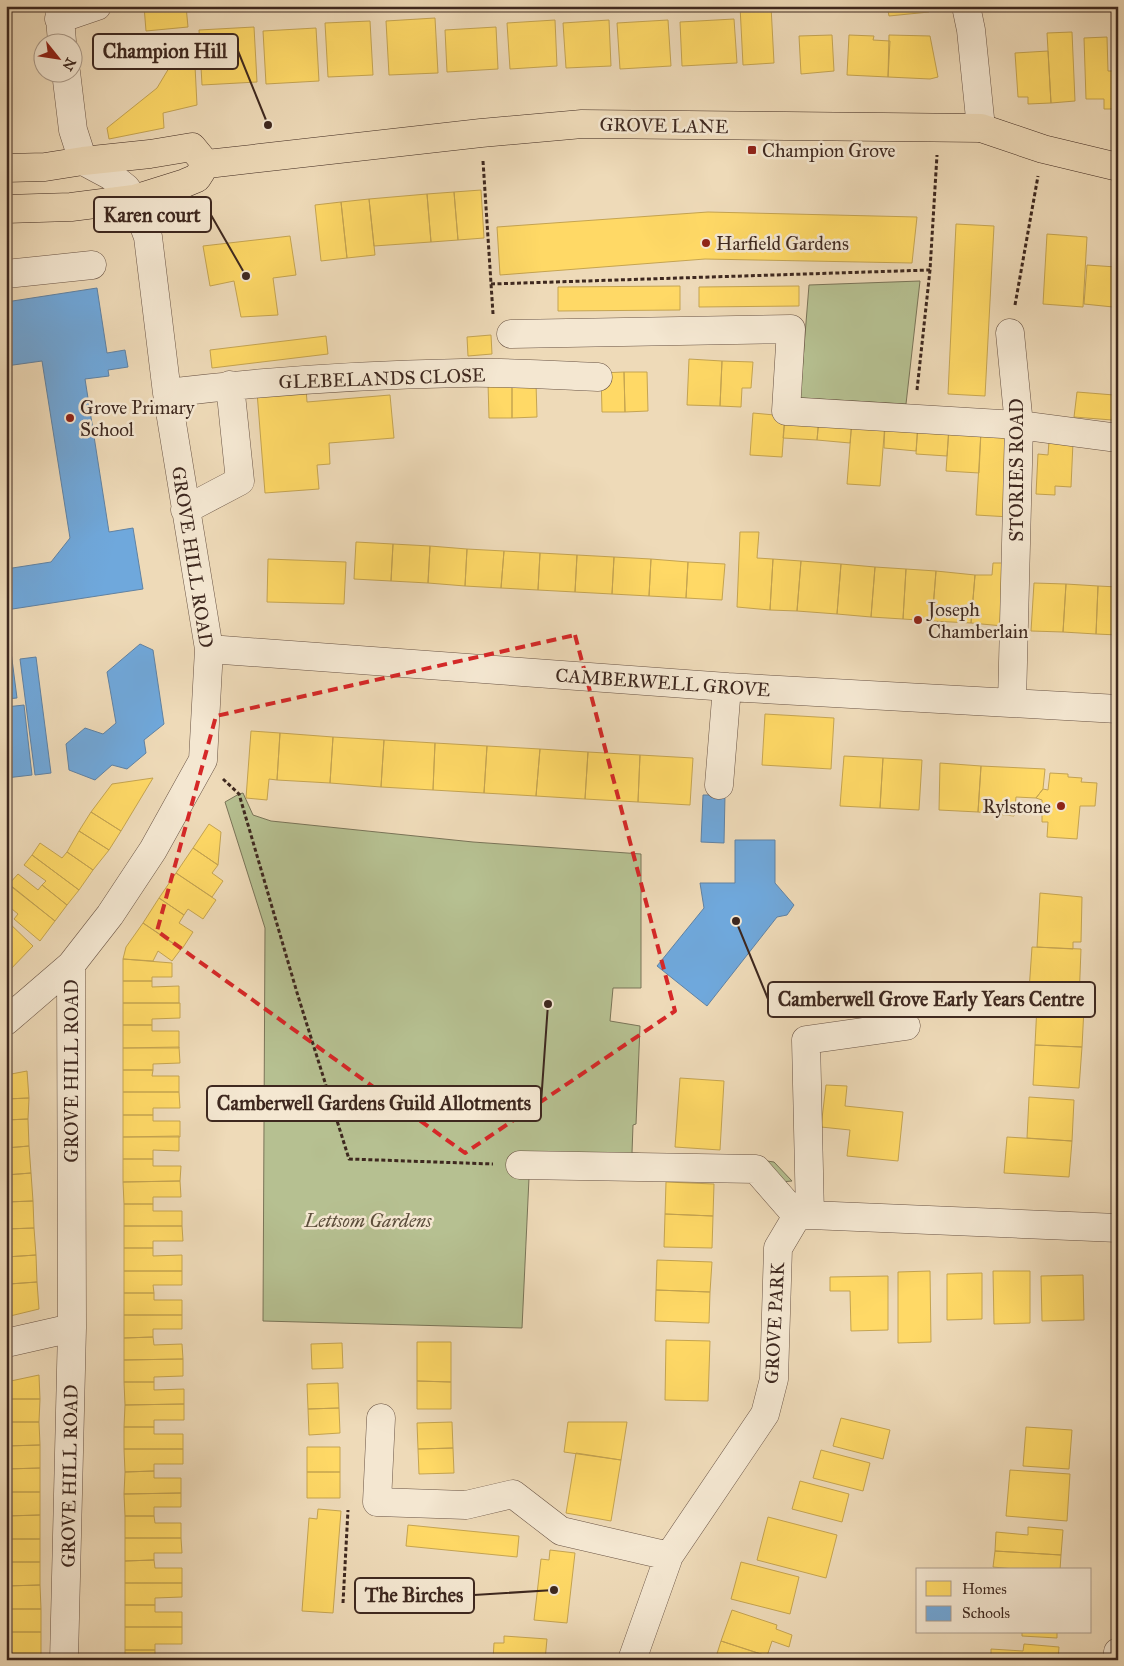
<svg xmlns="http://www.w3.org/2000/svg" width="1124" height="1666" font-family="'IM FELL Great Primer',serif">
<style>
.green{fill:#b6c091;stroke:#7a7458}
.homes{fill:#ffd966;stroke:#c5a451}
.schools{fill:#6fa8dc;stroke:#6082a3}
.lines{fill:none;stroke-linecap:round;stroke-linejoin:round}
.minor-casing{stroke:#6a5445;stroke-width:29}
.major-casing{stroke:#3e281f;stroke-width:29}
.path{stroke:#3e281f;stroke-width:3;stroke-dasharray:4 2.5;stroke-linecap:butt}
.minor{stroke:#f4e7d1;stroke-width:28}
.major{stroke:#eedab8;stroke-width:28}
.marked{fill:none;stroke:#d62828;stroke-width:4;stroke-dasharray:10 6;stroke-linejoin:round}
.poi-dot{fill:#8f2418;stroke:#f4e7d1;stroke-width:2}
.labels{text-anchor:middle;stroke-width:5;stroke-linejoin:round;paint-order:stroke}
.street-label{font-size:19px;fill:#3e281f;stroke:#f4e7d1}
.poi-label{font-size:19px;fill:#3e281f;stroke:#f4e7d1;text-anchor:start}
.park-label{font-size:19px;font-style:italic;fill:#5c4e3c;stroke:#f4e7d1}
.leader{fill:none;stroke:#3e281f;stroke-width:2}
.callout-dot{fill:#3e281f;stroke:#f4e7d1;stroke-width:2}
.callout{fill:#f4e7d1;stroke:#3e281f;stroke-width:2}
.callout-label{font-size:20px;text-anchor:middle;font-weight:bold;fill:#3e281f}
</style>
<rect width="100%" height="100%" fill="#eedab8"/>
<filter id="stains"><feTurbulence type="fractalNoise" baseFrequency=".004" numOctaves="4"/><feColorMatrix values="0 0 0 0 .2 0 0 0 0 .09 0 0 0 0 .02 0 0 0 .5 -.17"/></filter>
<radialGradient id="worn" r=".72"><stop offset=".6" stop-color="#630" stop-opacity="0"/><stop offset="1" stop-color="#630" stop-opacity=".3"/></radialGradient>
<!-- green -->
<path class="green" d="M 920,281 L 906,404 L 800,398 L 809,285 Z
M 243,793 L 253,815 L 271,821 L 473,842 L 641,854 L 641,988 L 613,988 L 610,1021 L 640,1026 L 636,1124 L 633,1125 L 632,1153 L 760,1160 L 774,1162 L 792,1181 L 769,1183 L 740,1175 L 529,1178 L 522,1328 L 263,1321 L 265,928 L 225,802 L 239,794 Z"/>
<!-- homes -->
<path class="homes" d="M 144,6 L 186,6 L 188,27 L 146,31 Z
M 740,6 L 771,6 L 774,63 L 743,65 Z
M 887,6 L 928,6 L 929,12 L 889,16 Z
M 435,18 L 438,73 L 389,75 L 386,21 Z
M 734,19 L 737,63 L 682,66 L 680,22 Z
M 555,20 L 557,66 L 510,69 L 507,23 Z
M 609,20 L 611,66 L 566,68 L 563,23 Z
M 668,20 L 671,66 L 620,69 L 617,23 Z
M 370,21 L 373,75 L 328,77 L 325,23 Z
M 254,27 L 257,82 L 202,85 L 199,30 Z
M 496,27 L 498,69 L 447,72 L 445,30 Z
M 316,28 L 319,81 L 266,84 L 263,31 Z
M 1072,32 L 1075,101 L 1051,103 L 1047,33 Z
M 832,35 L 834,71 L 801,74 L 799,36 Z
M 849,35 L 874,36 L 873,40 L 890,41 L 888,77 L 847,75 Z
M 889,35 L 930,36 L 938,77 L 930,79 L 888,77 Z
M 1107,37 L 1108,71 L 1118,71 L 1118,109 L 1104,109 L 1104,99 L 1086,99 L 1084,38 Z
M 1048,51 L 1051,103 L 1028,104 L 1028,97 L 1018,97 L 1015,53 Z
M 195,66 L 197,105 L 163,113 L 164,128 L 109,139 L 107,128 L 157,88 L 169,68 Z
M 6,86 L 11,118 L 6,119 Z
M 481,190 L 484,238 L 458,240 L 454,192 Z
M 454,192 L 458,240 L 431,242 L 427,194 Z
M 427,194 L 431,242 L 374,246 L 369,199 Z
M 369,199 L 375,255 L 347,258 L 341,202 Z
M 341,202 L 347,258 L 321,261 L 315,205 Z
M 708,212 L 917,217 L 912,263 L 705,259 L 500,275 L 497,227 Z
M 956,224 L 994,226 L 985,396 L 948,394 Z
M 1047,234 L 1087,237 L 1083,307 L 1043,304 Z
M 290,236 L 296,275 L 273,278 L 278,315 L 241,317 L 234,281 L 210,286 L 203,246 Z
M 1087,265 L 1116,267 L 1113,307 L 1084,304 Z
M 680,286 L 680,310 L 558,311 L 558,287 Z
M 799,286 L 799,306 L 699,307 L 699,287 Z
M 491,335 L 492,354 L 468,356 L 467,337 Z
M 326,336 L 328,354 L 212,368 L 210,350 Z
M 689,359 L 722,361 L 720,406 L 687,405 Z
M 722,361 L 753,362 L 751,388 L 742,388 L 741,407 L 720,406 Z
M 624,372 L 647,372 L 648,411 L 625,412 Z
M 624,372 L 625,412 L 602,412 L 601,373 Z
M 1117,373 L 1118,373 L 1118,424 L 1112,424 Z
M 488,383 L 512,383 L 512,418 L 489,418 Z
M 512,383 L 536,383 L 537,417 L 512,418 Z
M 306,388 L 307,402 L 390,395 L 394,438 L 329,443 L 330,464 L 317,465 L 319,489 L 265,493 L 257,392 Z
M 1077,392 L 1114,395 L 1112,420 L 1074,417 Z
M 753,413 L 785,416 L 782,457 L 750,455 Z
M 785,416 L 819,418 L 817,440 L 783,438 Z
M 819,418 L 852,420 L 850,443 L 817,440 Z
M 852,420 L 885,423 L 880,486 L 847,484 Z
M 885,423 L 918,424 L 916,451 L 884,448 Z
M 918,424 L 949,426 L 947,456 L 916,454 Z
M 949,429 L 981,431 L 979,473 L 946,471 Z
M 981,431 L 1015,433 L 1010,517 L 976,515 Z
M 1049,441 L 1073,442 L 1071,487 L 1055,486 L 1055,495 L 1036,494 L 1038,454 L 1048,455 Z
M 740,532 L 759,532 L 757,558 L 773,559 L 770,610 L 737,607 Z
M 356,542 L 393,544 L 391,581 L 354,579 Z
M 393,544 L 430,546 L 428,583 L 391,581 Z
M 430,546 L 467,549 L 465,586 L 428,583 Z
M 467,549 L 504,551 L 501,588 L 465,586 Z
M 504,551 L 540,553 L 538,590 L 501,588 Z
M 540,553 L 577,555 L 575,592 L 538,590 Z
M 577,555 L 614,557 L 612,594 L 575,592 Z
M 614,557 L 651,559 L 649,596 L 612,594 Z
M 268,559 L 346,562 L 344,604 L 267,602 Z
M 651,559 L 688,562 L 686,598 L 649,596 Z
M 773,559 L 801,561 L 797,611 L 770,610 Z
M 801,561 L 841,564 L 837,614 L 797,611 Z
M 688,562 L 725,564 L 722,600 L 686,598 Z
M 993,563 L 1008,563 L 1003,626 L 971,623 L 975,575 L 992,575 Z
M 841,564 L 875,567 L 871,617 L 837,614 Z
M 875,567 L 906,569 L 903,619 L 871,617 Z
M 906,569 L 936,571 L 932,621 L 903,619 Z
M 936,571 L 975,575 L 971,623 L 932,621 Z
M 1034,583 L 1066,584 L 1063,632 L 1031,631 Z
M 1066,584 L 1098,586 L 1096,634 L 1063,632 Z
M 1098,586 L 1118,587 L 1118,635 L 1096,634 Z
M 765,714 L 834,718 L 831,769 L 762,765 Z
M 251,731 L 280,733 L 277,780 L 269,779 L 267,800 L 246,798 Z
M 280,733 L 333,737 L 330,783 L 277,780 Z
M 333,737 L 384,740 L 381,787 L 330,783 Z
M 384,740 L 435,743 L 433,790 L 381,787 Z
M 435,743 L 487,746 L 484,793 L 433,790 Z
M 487,746 L 540,749 L 536,796 L 484,793 Z
M 540,749 L 588,752 L 585,799 L 536,796 Z
M 588,752 L 640,755 L 638,802 L 585,799 Z
M 640,755 L 693,758 L 690,805 L 638,802 Z
M 844,756 L 883,758 L 880,808 L 840,806 Z
M 883,758 L 922,760 L 919,810 L 880,808 Z
M 940,763 L 981,766 L 978,812 L 939,810 Z
M 981,766 L 1045,769 L 1043,789 L 1036,798 L 1016,797 L 1014,816 L 978,812 Z
M 1050,773 L 1068,774 L 1068,777 L 1082,778 L 1081,782 L 1097,783 L 1095,806 L 1080,806 L 1077,839 L 1047,837 L 1048,822 L 1042,822 L 1042,800 L 1036,798 L 1043,789 L 1048,790 Z
M 153,778 L 121,831 L 91,812 L 112,784 Z
M 91,812 L 121,831 L 109,850 L 79,831 Z
M 209,824 L 221,832 L 218,865 L 193,848 Z
M 79,831 L 109,850 L 93,870 L 67,852 Z
M 40,843 L 62,858 L 67,852 L 93,870 L 79,890 L 32,855 Z
M 193,848 L 218,865 L 212,873 L 223,881 L 212,897 L 176,873 Z
M 32,855 L 79,890 L 67,905 L 42,885 L 46,881 L 24,865 Z
M 176,873 L 216,900 L 203,919 L 188,909 L 184,915 L 159,898 Z
M 18,874 L 38,890 L 42,885 L 67,905 L 55,921 L 9,884 Z
M 8,884 L 55,921 L 40,941 L 14,919 L 18,914 L 6,904 L 6,886 Z
M 1040,893 L 1082,897 L 1081,942 L 1073,942 L 1073,949 L 1037,947 Z
M 159,898 L 184,915 L 179,923 L 193,932 L 182,949 L 143,923 Z
M 6,920 L 33,946 L 6,974 Z
M 143,923 L 181,949 L 172,961 L 158,951 L 153,961 L 123,959 L 126,947 Z
M 1032,947 L 1081,949 L 1079,1001 L 1038,999 L 1038,992 L 1029,991 Z
M 123,959 L 172,963 L 172,977 L 152,977 L 152,981 L 123,981 Z
M 123,981 L 152,981 L 152,987 L 179,986 L 179,1003 L 123,1003 Z
M 123,1003 L 180,1003 L 180,1018 L 152,1019 L 152,1025 L 123,1025 Z
M 1037,1005 L 1084,1008 L 1082,1047 L 1035,1045 Z
M 123,1025 L 152,1025 L 152,1031 L 179,1031 L 179,1048 L 123,1048 Z
M 1035,1045 L 1082,1047 L 1079,1088 L 1033,1085 Z
M 179,1047 L 180,1063 L 153,1064 L 153,1070 L 123,1070 L 123,1048 Z
M 123,1070 L 153,1070 L 152,1076 L 179,1076 L 179,1092 L 123,1092 Z
M 27,1071 L 29,1098 L 6,1099 L 6,1075 Z
M 680,1078 L 724,1081 L 720,1150 L 675,1147 Z
M 826,1085 L 847,1086 L 845,1106 L 903,1112 L 898,1161 L 847,1156 L 850,1130 L 821,1127 Z
M 123,1092 L 179,1092 L 180,1108 L 153,1108 L 153,1115 L 123,1115 Z
M 1029,1097 L 1074,1100 L 1072,1141 L 1027,1138 Z
M 29,1098 L 28,1119 L 6,1120 L 6,1099 Z
M 123,1115 L 153,1115 L 153,1121 L 180,1121 L 180,1137 L 123,1137 Z
M 28,1119 L 29,1146 L 6,1148 L 6,1120 Z
M 179,1136 L 179,1151 L 153,1150 L 153,1159 L 123,1159 L 123,1137 Z
M 1007,1137 L 1072,1141 L 1069,1177 L 1004,1173 Z
M 29,1146 L 31,1173 L 6,1175 L 6,1148 Z
M 123,1159 L 153,1159 L 153,1166 L 181,1166 L 180,1181 L 123,1182 Z
M 31,1173 L 33,1201 L 6,1202 L 6,1175 Z
M 180,1181 L 181,1197 L 153,1197 L 153,1204 L 124,1204 L 123,1182 Z
M 666,1182 L 714,1184 L 713,1216 L 665,1214 Z
M 33,1201 L 34,1228 L 6,1229 L 6,1202 Z
M 124,1204 L 153,1204 L 153,1211 L 182,1211 L 182,1226 L 124,1226 Z
M 665,1214 L 713,1216 L 712,1248 L 664,1247 Z
M 124,1226 L 182,1226 L 183,1241 L 153,1241 L 153,1248 L 124,1248 Z
M 34,1228 L 36,1255 L 6,1257 L 6,1229 Z
M 124,1248 L 153,1248 L 153,1256 L 182,1255 L 182,1271 L 124,1271 Z
M 36,1255 L 37,1282 L 9,1284 L 8,1276 L 6,1276 L 6,1257 Z
M 657,1260 L 712,1262 L 710,1292 L 656,1290 Z
M 124,1271 L 182,1271 L 182,1285 L 153,1285 L 154,1293 L 124,1293 Z
M 930,1271 L 931,1342 L 898,1343 L 898,1272 Z
M 993,1271 L 1030,1271 L 1030,1323 L 994,1324 Z
M 982,1273 L 982,1319 L 947,1320 L 947,1274 Z
M 1083,1275 L 1084,1320 L 1042,1321 L 1041,1276 Z
M 888,1276 L 888,1330 L 851,1331 L 850,1291 L 830,1291 L 830,1277 Z
M 37,1282 L 39,1309 L 6,1317 L 6,1291 L 9,1291 L 9,1284 Z
M 656,1290 L 710,1292 L 709,1323 L 655,1321 Z
M 124,1293 L 154,1293 L 154,1300 L 182,1300 L 182,1315 L 124,1315 Z
M 124,1315 L 182,1315 L 182,1329 L 153,1329 L 153,1337 L 124,1338 Z
M 153,1337 L 154,1345 L 182,1344 L 183,1359 L 124,1360 L 124,1338 Z
M 666,1340 L 710,1341 L 708,1401 L 665,1400 Z
M 417,1342 L 451,1342 L 451,1382 L 417,1381 Z
M 342,1343 L 343,1368 L 312,1369 L 311,1344 Z
M 183,1359 L 183,1376 L 154,1377 L 154,1382 L 124,1382 L 124,1360 Z
M 39,1375 L 40,1399 L 6,1399 L 6,1382 Z
M 417,1381 L 451,1382 L 451,1409 L 417,1409 Z
M 124,1382 L 154,1382 L 154,1390 L 184,1389 L 184,1404 L 125,1405 Z
M 338,1383 L 339,1408 L 308,1409 L 307,1384 Z
M 6,1399 L 40,1399 L 39,1422 L 6,1422 Z
M 184,1404 L 184,1420 L 154,1420 L 154,1427 L 124,1427 L 125,1405 Z
M 339,1408 L 340,1433 L 309,1435 L 308,1409 Z
M 841,1418 L 890,1430 L 883,1459 L 833,1446 Z
M 6,1422 L 39,1422 L 40,1445 L 6,1446 Z
M 452,1422 L 453,1448 L 418,1449 L 417,1423 Z
M 568,1422 L 627,1422 L 621,1460 L 564,1452 Z
M 124,1427 L 154,1427 L 154,1434 L 183,1434 L 183,1449 L 124,1449 Z
M 1026,1427 L 1072,1430 L 1069,1469 L 1023,1466 Z
M 40,1445 L 40,1468 L 6,1469 L 6,1446 Z
M 307,1447 L 340,1447 L 340,1472 L 307,1472 Z
M 453,1448 L 454,1473 L 419,1474 L 418,1449 Z
M 124,1449 L 183,1449 L 183,1464 L 154,1464 L 154,1471 L 125,1472 Z
M 821,1450 L 870,1463 L 863,1491 L 813,1478 Z
M 576,1453 L 621,1460 L 611,1521 L 566,1513 Z
M 40,1468 L 40,1492 L 6,1492 L 6,1469 Z
M 1010,1470 L 1070,1474 L 1067,1521 L 1006,1516 Z
M 154,1471 L 154,1478 L 181,1478 L 181,1493 L 124,1494 L 125,1472 Z
M 307,1472 L 340,1472 L 340,1498 L 307,1498 Z
M 800,1481 L 849,1494 L 842,1522 L 792,1509 Z
M 6,1492 L 40,1492 L 40,1515 L 6,1516 Z
M 181,1493 L 181,1507 L 154,1507 L 154,1516 L 125,1516 L 124,1494 Z
M 318,1509 L 341,1511 L 333,1613 L 302,1611 L 309,1518 L 317,1519 Z
M 40,1515 L 40,1539 L 6,1539 L 6,1516 Z
M 125,1516 L 154,1516 L 155,1523 L 181,1523 L 181,1538 L 125,1538 Z
M 768,1517 L 837,1535 L 826,1578 L 757,1560 Z
M 408,1525 L 519,1536 L 517,1557 L 406,1546 Z
M 1028,1527 L 1063,1530 L 1061,1555 L 995,1551 L 996,1532 L 1028,1535 Z
M 125,1538 L 181,1538 L 182,1553 L 154,1553 L 154,1560 L 125,1561 Z
M 6,1539 L 40,1539 L 40,1562 L 6,1562 Z
M 550,1550 L 575,1553 L 567,1623 L 534,1620 L 541,1559 L 549,1560 Z
M 995,1551 L 1061,1555 L 1060,1570 L 1025,1570 L 993,1567 Z
M 154,1560 L 155,1568 L 182,1568 L 182,1583 L 125,1583 L 125,1561 Z
M 6,1562 L 40,1562 L 40,1585 L 6,1586 Z
M 741,1562 L 799,1577 L 790,1614 L 731,1599 Z
M 125,1583 L 182,1583 L 182,1597 L 155,1598 L 155,1605 L 125,1605 Z
M 40,1585 L 41,1609 L 6,1609 L 6,1586 Z
M 125,1605 L 155,1605 L 155,1612 L 182,1612 L 182,1627 L 125,1627 Z
M 6,1609 L 41,1609 L 41,1632 L 6,1632 Z
M 732,1610 L 777,1625 L 776,1629 L 792,1635 L 789,1647 L 772,1641 L 767,1656 L 721,1641 Z
M 125,1627 L 182,1627 L 182,1644 L 155,1644 L 155,1650 L 125,1650 Z
M 6,1632 L 41,1632 L 41,1655 L 6,1656 Z
M 1022,1632 L 1057,1632 L 1057,1638 L 1022,1636 Z
M 504,1636 L 547,1639 L 545,1660 L 493,1660 L 494,1643 L 504,1643 Z
M 721,1641 L 767,1656 L 765,1660 L 715,1660 Z
M 1024,1644 L 1059,1647 L 1058,1660 L 991,1660 L 991,1649 L 1023,1651 Z
M 125,1650 L 155,1650 L 155,1656 L 179,1656 L 179,1660 L 125,1660 Z
M 41,1655 L 41,1660 L 6,1660 L 6,1656 Z"/>
<!-- schools -->
<path class="schools" d="M 97,288 L 107,353 L 125,350 L 128,367 L 108,370 L 109,376 L 85,379 L 109,532 L 133,528 L 143,589 L 6,610 L 6,569 L 51,562 L 70,538 L 42,361 L 6,366 L 6,302 Z
M 7,621 L 17,698 L 6,699 L 6,621 Z
M 140,644 L 153,650 L 164,724 L 144,740 L 146,753 L 127,769 L 112,765 L 95,780 L 69,770 L 66,744 L 85,728 L 103,734 L 116,723 L 107,672 Z
M 36,657 L 51,773 L 35,775 L 20,659 Z
M 24,705 L 32,775 L 6,778 L 6,707 Z
M 703,795 L 725,795 L 724,843 L 701,842 Z
M 735,840 L 775,840 L 775,883 L 794,905 L 787,915 L 777,917 L 707,1006 L 657,966 L 704,908 L 700,883 L 735,883 Z"/>
<g class="lines">
<!-- minor casing -->
<g class="minor-casing">
<path id="minor" d="M 59,6 L 62,42
M 966,6 L 971,30 L 981,128
M 59,19 L 97,6
M 6,274 L 92,265
M 1010,333 L 1019,425 L 1012,702
M 511,334 L 791,329 L 786,411 L 1019,425 L 1118,438
M 167,393 C 265,381 363,375 462,373 C 507,372 553,375 598,377
M 185,510 L 240,481 L 230,385
M 209,649 L 727,687 L 1118,709
M 719,785 L 727,687
M 6,1021 L 71,965
M 520,1165 L 756,1169 L 797,1216
M 810,1215 L 806,1040 L 906,1026
M 6,1343 L 72,1328
M 381,1418 L 377,1502 L 466,1505 L 513,1494 L 561,1531 L 669,1556
M 64,1660 L 72,1328 L 71,965 L 110,915 L 153,850 L 203,760 L 209,649 L 167,393 L 148,237 L 134,199 L 126,188 L 111,176 L 83,161 L 73,130 L 66,72
M 632,1660 L 669,1556 L 765,1414 L 774,1379 L 778,1248 L 797,1216 L 810,1215 L 1118,1228
M 1117,1660 L 1118,1652"/>
</g>
<!-- major casing -->
<g class="major-casing">
<path id="major" d="M 6,168 L 45,167 L 83,161 L 150,154 L 192,147 L 206,164
M 6,209 L 71,207 L 134,199 L 185,183 L 197,178 L 206,164 L 216,163 L 481,133 L 582,124 L 981,128 L 1043,149 L 1118,167"/>
</g>
<!-- path -->
<path class="path" d="M 483,161 L 493,314
M 491,284 L 930,270
M 1015,305 L 1038,176
M 917,390 L 930,270 L 937,155
M 223,779 L 239,794 L 298,996 L 349,1159 L 493,1164
M 343,1603 L 348,1510"/>
<!-- minor -->
<use href="#minor" class="minor"/>
<!-- major -->
<use href="#major" class="major"/>
</g>
<!-- marked area -->
<path class="marked" d="M 575,635 L 675,1011 L 465,1153 L 157,931 L 216,716 Z"/>
<!-- markers -->
<g class="poi-dot">
<rect x="747" y="145" width="10" height="10" rx="2.5"/>
<circle cx="706" cy="243" r="5"/>
<circle cx="70" cy="418" r="5"/>
<circle cx="918" cy="620" r="5"/>
<circle cx="1061" cy="806" r="5"/>
</g>
<g class="labels">
<!-- street labels -->
<g class="street-label">
<text transform="translate(664 125) rotate(1)" y="7">GROVE LANE</text>
<text transform="translate(382 378) rotate(-2)" y="7">GLEBELANDS CLOSE</text>
<text transform="translate(1016 470) rotate(-90)" y="7">STORIES ROAD</text>
<text transform="translate(193 557) rotate(81)" y="7">GROVE HILL ROAD</text>
<text transform="translate(663 682) rotate(4)" y="7">CAMBERWELL GROVE</text>
<text transform="translate(71 1071) rotate(-90)" y="7">GROVE HILL ROAD</text>
<text transform="translate(774 1323) rotate(-87)" y="7">GROVE PARK</text>
<text transform="translate(69 1476) rotate(-89)" y="7">GROVE HILL ROAD</text>
</g>
<!-- poi labels -->
<g class="poi-label">
<text x="762" y="157">Champion Grove</text>
<text x="716" y="250">Harfield Gardens</text>
<text x="80" y="414">Grove Primary<tspan x="80" dy="22">School</tspan></text>
<text x="928" y="616">Joseph<tspan x="928" dy="22">Chamberlain</tspan></text>
<text x="1051" y="813" text-anchor="end">Rylstone</text>
</g>
<!-- park labels -->
<g class="park-label">
<text x="368" y="1227">Lettsom Gardens</text>
</g>
</g>
<!-- callouts -->
<path class="leader" d="M268 125L238 51M246 276L211 215M736 921L768 999M548 1004L541 1103M554 1590L474 1595"/>
<g class="callout-dot">
<circle cx="268" cy="125" r="5"/>
<circle cx="246" cy="276" r="5"/>
<circle cx="736" cy="921" r="5"/>
<circle cx="548" cy="1004" r="5"/>
<circle cx="554" cy="1590" r="5"/>
</g>
<g class="callout">
<rect x="93" y="34" width="145" height="35" rx="5"/>
<rect x="94" y="197" width="117" height="35" rx="5"/>
<rect x="768" y="982" width="327" height="35" rx="5"/>
<rect x="207" y="1086" width="334" height="35" rx="5"/>
<rect x="355" y="1578" width="119" height="35" rx="5"/>
</g>
<g class="callout-label">
<text x="165" y="58">Champion Hill</text>
<text x="152" y="222">Karen court</text>
<text x="931" y="1006">Camberwell Grove Early Years Centre</text>
<text x="374" y="1110">Camberwell Gardens Guild Allotments</text>
<text x="414" y="1602">The Birches</text>
</g>
<!-- margin -->
<rect width="1124" height="1666" fill="none" stroke="#eedab8" stroke-width="25"/>
<rect x="8" y="8" width="1109" height="1651" fill="none" stroke="#3e281f" stroke-width="2.5"/>
<rect x="12" y="12" width="1099" height="1641" fill="none" stroke="#3e281f"/>
<!-- legend -->
<rect x="916" y="1568" width="175" height="65" fill="#f4e7d1" stroke="#ab9b8a"/>
<rect x="926" y="1581" width="25" height="15" fill="#ffd966" stroke="#ab9b8a"/>
<text x="962" y="1594" font-size="15" fill="#3e281f">Homes</text>
<rect x="926" y="1606" width="25" height="15" fill="#6fa8dc" stroke="#ab9b8a"/>
<text x="962" y="1618" font-size="15" fill="#3e281f">Schools</text>
<!-- north arrow -->
<g transform="translate(58 58) rotate(120)"><circle r="24" fill="#f4e7d1" stroke="#ab9b8a"/>
<path d="M0-4L9 19L0 12L-9 19Z" fill="#8f2418"/>
<text y="-8" font-size="14" font-weight="bold" text-anchor="middle" fill="#3e281f">N</text>
</g>
<rect width="100%" height="100%" filter="url(#stains)"/>
<rect width="100%" height="100%" fill="url(#worn)"/>
</svg>
